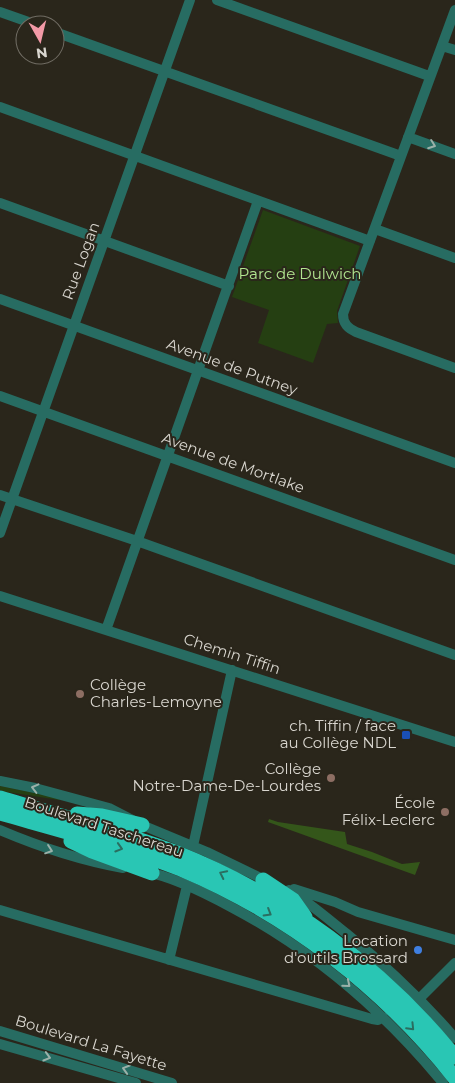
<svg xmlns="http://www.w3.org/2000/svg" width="455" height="1083" font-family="Montserrat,sans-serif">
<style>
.green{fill:#253f12}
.forest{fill:#34561a}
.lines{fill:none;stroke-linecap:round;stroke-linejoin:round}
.minor{stroke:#276c62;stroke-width:10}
.highway{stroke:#29c6b4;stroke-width:15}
.oneway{stroke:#9bb1a9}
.oneway2{stroke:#2a6e60}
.education-dot{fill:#8d6e63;stroke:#2a261b;stroke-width:2}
.transit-dot{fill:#1a4fb4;stroke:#2a261b;stroke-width:2}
.shop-dot{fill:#3f7fe0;stroke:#2a261b;stroke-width:2}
.labels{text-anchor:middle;stroke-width:4;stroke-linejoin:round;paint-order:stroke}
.street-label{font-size:15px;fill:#d9d6cf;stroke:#2a261b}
.park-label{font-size:15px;fill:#b2e790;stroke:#2a261b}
.poi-label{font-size:15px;fill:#d9d6cf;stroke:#2a261b;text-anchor:end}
</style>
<rect width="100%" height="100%" fill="#2a261b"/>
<!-- green -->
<path class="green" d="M 263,210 L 360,246 L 337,311 L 338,323 L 327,324 L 313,363 L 258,343 L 269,310 L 232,297 Z
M 0,786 L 60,798 L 59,800 L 7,792 L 0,790 Z"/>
<!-- forest -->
<path class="forest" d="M 269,819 L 278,822 L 345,832 L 347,844 L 372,852 L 402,864 L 420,862 L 415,875 L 268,822 Z"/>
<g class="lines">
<!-- minor -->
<path class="minor" d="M 217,0 L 429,76
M 455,10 L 343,314 C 343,324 348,328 356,332 L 455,368
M 0,12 L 37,25
M 55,32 L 401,156
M 442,46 L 455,50
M 0,107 L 370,241
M 408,137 L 455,154
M 0,203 L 229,286
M 375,229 L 455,258
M 0,299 L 455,463
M 0,396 L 455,560
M 0,495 L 137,541 L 455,655
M 0,533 L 190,0
M 0,596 L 455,742
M 106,630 L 258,201
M 0,781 L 35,788 L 109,808 L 142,825 L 207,852 L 269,882
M 0,830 C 40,847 79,860 123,868
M 193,846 L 232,670
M 147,872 C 174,877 207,894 231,907 C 314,951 383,1010 443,1083
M 294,889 L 335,902 L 358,912 L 455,940
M 289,890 C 310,903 328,919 347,934 C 386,966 422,1000 455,1038
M 0,910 L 372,1019 L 378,1020 L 383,1017
M 169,960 L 187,886
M 419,999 L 455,963
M 0,1031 L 172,1083
M 0,1044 L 136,1083"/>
<!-- highway -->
<path class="highway" d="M 0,798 C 59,816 120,831 177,853 C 285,896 382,967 455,1057
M 0,813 C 60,830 122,846 181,869 C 288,914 383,987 455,1078
M 77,814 L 102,816 L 142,825
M 71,841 L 92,851 L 152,873
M 263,880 L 293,900 L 305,917"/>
</g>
<!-- one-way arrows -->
<defs><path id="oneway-chevron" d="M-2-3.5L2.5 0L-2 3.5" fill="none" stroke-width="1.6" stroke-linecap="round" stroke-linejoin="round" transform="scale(1.25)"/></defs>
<g class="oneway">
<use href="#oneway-chevron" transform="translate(432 145) rotate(20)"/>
<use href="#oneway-chevron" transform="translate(35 788) rotate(-166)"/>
<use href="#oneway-chevron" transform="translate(49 850) rotate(19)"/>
<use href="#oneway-chevron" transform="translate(347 984) rotate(40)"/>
<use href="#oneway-chevron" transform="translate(47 1057) rotate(16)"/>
<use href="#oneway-chevron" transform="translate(126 1069) rotate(-163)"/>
</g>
<g class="oneway2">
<use href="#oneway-chevron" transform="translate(119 848) rotate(17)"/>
<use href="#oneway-chevron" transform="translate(223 874) rotate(-154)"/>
<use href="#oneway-chevron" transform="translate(268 913) rotate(31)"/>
<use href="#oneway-chevron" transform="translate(411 1027) rotate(46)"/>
</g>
<!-- markers -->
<g class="education-dot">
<circle cx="80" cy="694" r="5"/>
<circle cx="331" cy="778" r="5"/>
<circle cx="445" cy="812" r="5"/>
</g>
<rect class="transit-dot" x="401" y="730" width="10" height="10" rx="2.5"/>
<circle class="shop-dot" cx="418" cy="950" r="5"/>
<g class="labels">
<!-- street labels -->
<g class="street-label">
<text transform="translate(81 261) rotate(-70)" y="5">Rue Logan</text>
<text transform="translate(232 367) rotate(20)" y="5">Avenue de Putney</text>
<text transform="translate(233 463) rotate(20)" y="5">Avenue de Mortlake</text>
<text transform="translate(232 654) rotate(18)" y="5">Chemin Tiffin</text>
<text transform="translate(104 827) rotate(18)" y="5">Boulevard Taschereau</text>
<text transform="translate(91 1043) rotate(17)" y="5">Boulevard La Fayette</text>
</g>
<!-- park labels -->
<g class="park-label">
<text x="300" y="279">Parc de Dulwich</text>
</g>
<!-- poi labels -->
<g class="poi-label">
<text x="90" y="690" text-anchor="start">Collège<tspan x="90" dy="17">Charles-Lemoyne</tspan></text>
<text x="396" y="731">ch. Tiffin / face<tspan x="396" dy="17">au Collège NDL</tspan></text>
<text x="321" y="774">Collège<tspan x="321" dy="17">Notre-Dame-De-Lourdes</tspan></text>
<text x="435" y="808">École<tspan x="435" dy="17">Félix-Leclerc</tspan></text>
<text x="408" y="946">Location<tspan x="408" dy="17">d'outils Brossard</tspan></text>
</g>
</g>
<!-- north arrow -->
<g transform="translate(40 40) rotate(172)"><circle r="24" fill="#2a261b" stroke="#706c63"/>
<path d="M0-4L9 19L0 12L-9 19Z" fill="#f39aa7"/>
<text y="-8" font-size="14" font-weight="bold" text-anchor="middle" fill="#d9d6cf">N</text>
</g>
</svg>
